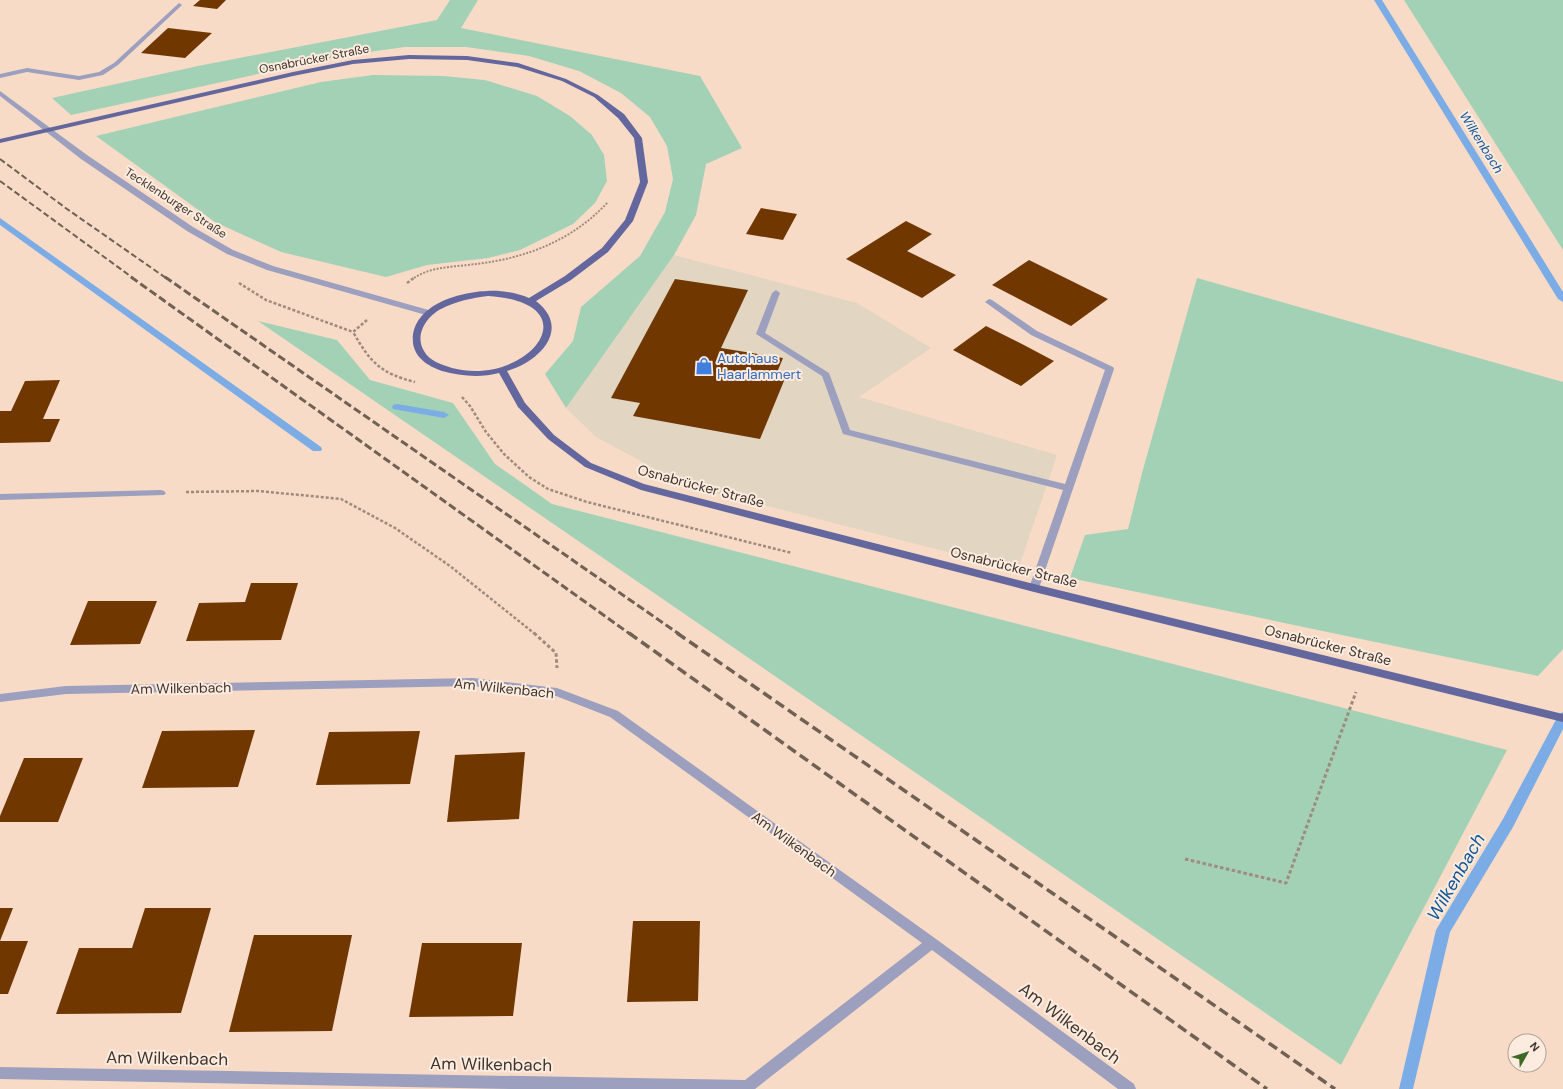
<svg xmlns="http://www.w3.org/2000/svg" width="1563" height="1089" font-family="'DM Sans',sans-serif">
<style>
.commercial{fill:#e2d5c2}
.green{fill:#a3d1b5}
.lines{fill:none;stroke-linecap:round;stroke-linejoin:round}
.stream{fill:#7bace6;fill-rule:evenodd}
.building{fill:#703800}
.path-far2{stroke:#9f8b7d;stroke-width:2;stroke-dasharray:2 1.5;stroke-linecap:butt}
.path-far1{stroke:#9f8b7d;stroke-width:2.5;stroke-dasharray:3 2;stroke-linecap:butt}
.path{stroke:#9f8b7d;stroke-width:3;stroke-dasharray:3.5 2.5;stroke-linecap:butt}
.minor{fill:#9c9fbe;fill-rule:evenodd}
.major{fill:#64679d;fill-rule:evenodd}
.rail-far2{stroke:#706155;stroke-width:2;stroke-dasharray:6 3;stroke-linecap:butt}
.rail-far1{stroke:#706155;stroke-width:3;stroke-dasharray:8 3.5;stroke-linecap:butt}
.rail{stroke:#706155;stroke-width:3.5;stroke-dasharray:10 5;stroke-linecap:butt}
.labels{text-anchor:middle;stroke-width:4;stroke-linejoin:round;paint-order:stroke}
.far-street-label{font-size:12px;fill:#3f342c;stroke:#fcebdf}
.far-water-label{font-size:13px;font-style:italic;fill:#10559a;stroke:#fcebdf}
.shop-label{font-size:14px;fill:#366cbe;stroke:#fcebdf;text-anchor:start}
.street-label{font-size:14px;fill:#3f342c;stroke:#fcebdf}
.near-street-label{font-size:17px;fill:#3f342c;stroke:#fcebdf}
.near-water-label{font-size:18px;font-style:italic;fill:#10559a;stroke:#fcebdf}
</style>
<rect width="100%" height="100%" fill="#f7dbc7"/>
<!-- commercial -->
<path class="commercial" d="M 674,255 L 857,303 L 931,348 L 859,397 L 1057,455 L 1018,570 L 685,485 L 596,437 L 566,408 Z"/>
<!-- green -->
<path class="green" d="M 450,0 L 478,0 L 461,28 L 700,76 L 742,148 L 706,164 L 696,215 L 674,255 L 566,408 L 545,374 L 573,341 L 581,307 L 640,256 L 665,212 L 673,179 L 667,146 L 650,117 L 621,93 L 579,71 L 529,56 L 466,47 L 405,47 L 340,56 L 71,115 L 52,98 L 198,66 L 437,20 Z
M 1405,0 L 1563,0 L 1563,250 L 1404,0 Z
M 373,75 L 443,76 L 485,80 L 537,96 L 570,116 L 592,135 L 604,155 L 607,181 L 595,203 L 573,224 L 520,250 L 488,258 L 427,265 L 386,277 L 281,252 L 215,222 L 96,136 L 321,82 Z
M 1197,278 L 1563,382 L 1563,649 L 1538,676 L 1070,578 L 1085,535 L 1128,529 L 1142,473 Z
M 258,321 L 337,340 L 370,380 L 453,403 L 495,464 L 552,504 L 1507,750 L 1341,1065 Z"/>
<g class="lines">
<!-- stream -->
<path class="stream" d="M 1374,0 L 1382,0 L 1563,292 L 1563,302 L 1558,299 Z
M 0,218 L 321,447 L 322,449 L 321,451 L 313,451 L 0,225 Z
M 397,404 L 444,412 L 449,415 L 444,418 L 393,409 L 392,407 L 393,405 Z
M 1563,712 L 1563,729 L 1513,827 L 1450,932 L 1413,1089 L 1399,1089 L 1436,930 L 1503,819 L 1559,714 Z"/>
</g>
<!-- building -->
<path class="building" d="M 200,0 L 226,0 L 217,9 L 193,6 Z
M 168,28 L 212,33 L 185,58 L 141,53 Z
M 761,208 L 797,214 L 783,240 L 746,234 Z
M 906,221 L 932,234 L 907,251 L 956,275 L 922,298 L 846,259 Z
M 1029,260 L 1108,299 L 1071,326 L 992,285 Z
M 675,279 L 748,290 L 721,348 L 783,358 L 776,375 L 786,376 L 760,439 L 633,416 L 640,403 L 611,398 Z
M 986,326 L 1022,344 L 1054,361 L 1021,386 L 953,350 Z
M 60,380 L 43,419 L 60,419 L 50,442 L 0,443 L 0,411 L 11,411 L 25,381 Z
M 251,583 L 298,583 L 281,640 L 186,641 L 199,603 L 245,602 Z
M 88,601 L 157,601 L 140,644 L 70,645 Z
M 255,730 L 238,787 L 142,788 L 162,731 Z
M 420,731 L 410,784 L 316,785 L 329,732 Z
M 525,752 L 519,819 L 447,822 L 455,755 Z
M 24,758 L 83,758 L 58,822 L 0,822 L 0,816 Z
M 0,908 L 13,908 L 0,941 L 28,941 L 8,994 L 0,994 Z
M 145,908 L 211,908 L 181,1013 L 56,1014 L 79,948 L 132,948 Z
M 633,921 L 700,921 L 698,1001 L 627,1002 Z
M 254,935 L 352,935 L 332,1031 L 229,1032 Z
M 422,943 L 522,943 L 513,1016 L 409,1017 Z"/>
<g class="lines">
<!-- path-far2 -->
<path class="path-far2" d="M 414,278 C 432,266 455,267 476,264 C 527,258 573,240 608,202"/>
<!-- path-far1 -->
<path class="path-far1" d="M 239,283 L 266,300 L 353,332
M 407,283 L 415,277
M 367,320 L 353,332 C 371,363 380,373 415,382
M 462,397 L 470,406 L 486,432 L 504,454 L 529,477 L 548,489 L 587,502 L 792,553
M 186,492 L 259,491 L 341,499 L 395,528 L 450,566 L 535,634"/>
<!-- path -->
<path class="path" d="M 534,633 L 556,653 L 557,668
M 1185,859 L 1286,883 L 1356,692"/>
<!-- minor -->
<path class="minor" d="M 179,3 L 182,5 L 181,6 L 118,65 L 103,75 L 79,80 L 27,72 L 0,78 L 0,74 L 27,68 L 79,76 L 99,72 L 114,63 Z
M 0,91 L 87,155 L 193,227 L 233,250 L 273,266 L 432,311 L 433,313 L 432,315 L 426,315 L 267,270 L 227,254 L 187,231 L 81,159 L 0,96 Z
M 776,290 L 780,293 L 765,333 L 829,373 L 850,430 L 1065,484 L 1105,370 L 1031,335 L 985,302 L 989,299 L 992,300 L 1037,331 L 1113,367 L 1114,369 L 1038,591 L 1030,591 L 1029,588 L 1063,490 L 843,434 L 822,376 L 756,334 L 772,293 Z
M 161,490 L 164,491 L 166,493 L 164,495 L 0,500 L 0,494 Z
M 473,678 L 557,688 L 618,711 L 936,939 L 1134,1084 L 1136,1089 L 1118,1089 L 932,950 L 755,1089 L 509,1089 L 0,1079 L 0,1067 L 745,1080 L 922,943 L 610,717 L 556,696 L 473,686 L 66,694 L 0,702 L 0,694 L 66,686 Z"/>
<!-- major -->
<path class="major" d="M 409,55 L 467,56 L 518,63 L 566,79 L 598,95 L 624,114 L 642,138 L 648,182 L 633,221 L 608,252 L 571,280 L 536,301 C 572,329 539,362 507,371 L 525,403 L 554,435 L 591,463 L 644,484 L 1034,584 L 1563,714 L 1563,722 L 1034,592 L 641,490 L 585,467 L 548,439 L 518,407 L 499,373 C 480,378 460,376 442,371 C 428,366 415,358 413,343 C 410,306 458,292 487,291 C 501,290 517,293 529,298 L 565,276 L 602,248 L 625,220 L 640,182 L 634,138 L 618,118 L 594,97 L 562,81 L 517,67 L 467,60 L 409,59 L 353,64 L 293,76 L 0,143 L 0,139 L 293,72 L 353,60 ZM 488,296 C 595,303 527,388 452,368 C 443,365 429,361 424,351 C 414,335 427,316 441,309 C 456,301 472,298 488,296 Z"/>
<!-- rail-far2 -->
<path class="rail-far2" d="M 0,159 L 67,209 L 166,278
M 0,181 L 133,278"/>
<!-- rail-far1 -->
<path class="rail-far1" d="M 131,277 L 630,634
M 165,277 L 679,634"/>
<!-- rail -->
<path class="rail" d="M 629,633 L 1267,1089
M 677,633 L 1335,1089"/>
</g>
<!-- icons -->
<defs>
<g id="shop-bare" transform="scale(1.38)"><path d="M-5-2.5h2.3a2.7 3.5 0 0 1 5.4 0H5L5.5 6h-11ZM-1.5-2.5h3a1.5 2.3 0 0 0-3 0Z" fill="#3f7fe0" stroke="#fcebdf" stroke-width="2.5" paint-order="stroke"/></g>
</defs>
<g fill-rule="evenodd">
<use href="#shop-bare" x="704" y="366"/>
</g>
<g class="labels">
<!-- far-street labels -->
<g class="far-street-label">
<text transform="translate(314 59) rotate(-11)" y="4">Osnabrücker Straße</text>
<text transform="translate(176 203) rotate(33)" y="4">Tecklenburger Straße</text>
</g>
<!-- far-water labels -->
<g class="far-water-label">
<text transform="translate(1482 142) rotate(58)" y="5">Wilkenbach</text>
</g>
<!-- shop labels -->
<g class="shop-label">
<text x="717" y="363">Autohaus<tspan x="717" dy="16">Haarlammert</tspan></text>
</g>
<!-- street labels -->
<g class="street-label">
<text transform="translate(701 486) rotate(15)" y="5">Osnabrücker Straße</text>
<text transform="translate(1014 567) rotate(14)" y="5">Osnabrücker Straße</text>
<text transform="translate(1328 645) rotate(14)" y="5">Osnabrücker Straße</text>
<text transform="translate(181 688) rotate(-1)" y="5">Am Wilkenbach</text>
<text transform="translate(504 688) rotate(6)" y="5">Am Wilkenbach</text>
<text transform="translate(794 844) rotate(36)" y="5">Am Wilkenbach</text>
</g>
<!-- near-street labels -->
<g class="near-street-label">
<text transform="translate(1070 1023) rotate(37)" y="6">Am Wilkenbach</text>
<text transform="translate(167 1058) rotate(1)" y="6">Am Wilkenbach</text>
<text transform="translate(491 1064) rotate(1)" y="6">Am Wilkenbach</text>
</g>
<!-- near-water labels -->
<g class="near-water-label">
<text transform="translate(1456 877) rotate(-60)" y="6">Wilkenbach</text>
</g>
</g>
<!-- north arrow -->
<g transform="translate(1527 1053) rotate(51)"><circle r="19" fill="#fcebdf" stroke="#b0a297"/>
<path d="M0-3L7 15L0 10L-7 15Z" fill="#3e6a27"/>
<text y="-6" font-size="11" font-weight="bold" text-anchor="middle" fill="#3f342c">N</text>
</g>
</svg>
